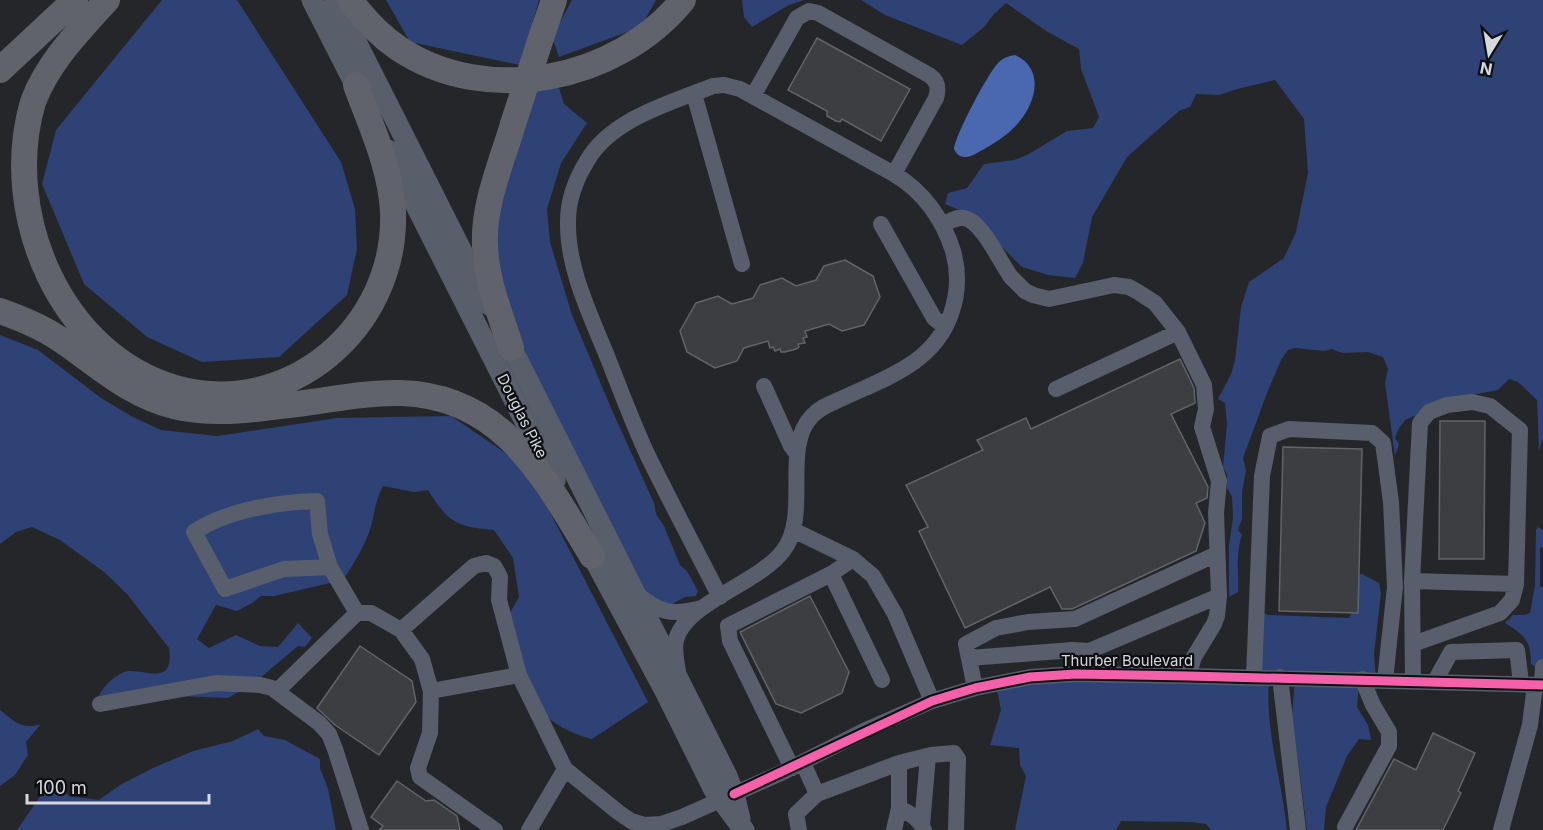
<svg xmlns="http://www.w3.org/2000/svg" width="1543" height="830" font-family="Inter,sans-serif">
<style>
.green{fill:#2e4275}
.water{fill:#4a68b0}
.building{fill:#3d3e42;stroke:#626468;stroke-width:1.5}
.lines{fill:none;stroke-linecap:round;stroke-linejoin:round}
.minor{stroke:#595e6c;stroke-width:16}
.major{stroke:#595e6b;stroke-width:21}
.highway{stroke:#60626c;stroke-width:26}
.highway-bridge{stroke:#60626c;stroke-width:26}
.cycleway-casing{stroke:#0d0e11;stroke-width:13}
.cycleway{stroke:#f560ab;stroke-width:9}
.labels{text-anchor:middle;stroke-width:4.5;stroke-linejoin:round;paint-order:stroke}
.street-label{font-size:15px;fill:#d6d8dd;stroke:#0d0e11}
</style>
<rect width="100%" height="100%" fill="#24262a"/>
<!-- green -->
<path class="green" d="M 162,0 L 237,0 L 341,162 L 355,209 L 357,249 L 347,295 L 279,357 L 202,362 L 147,337 L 84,284 L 42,184 L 56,130 Z
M 386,0 L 539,0 L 520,65 L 410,42 Z
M 572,0 L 656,0 L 641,27 L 559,57 L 552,37 Z
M 742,0 L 804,0 L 789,5 L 752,27 L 744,17 Z
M 861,0 L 1543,0 L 1543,437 L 1539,451 L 1537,400 L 1518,382 L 1509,379 L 1498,390 L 1456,398 L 1405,420 L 1399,428 L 1395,438 L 1399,444 L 1395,456 L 1385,383 L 1388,369 L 1383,357 L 1368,352 L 1342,353 L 1332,349 L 1324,351 L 1295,348 L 1288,350 L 1281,360 L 1267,393 L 1243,458 L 1246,471 L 1242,491 L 1242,519 L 1238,530 L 1242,535 C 1235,556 1239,570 1238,592 L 1229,597 L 1229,545 L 1233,518 L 1232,497 L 1227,488 L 1227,474 L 1223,467 L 1227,424 L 1225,403 L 1218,399 L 1231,374 L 1235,361 L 1241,307 L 1249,282 L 1284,258 L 1296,232 L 1308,173 L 1304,119 L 1275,80 L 1237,89 L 1219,95 L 1196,94 L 1190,107 L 1179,111 L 1127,157 L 1092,217 L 1083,263 L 1075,278 L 1048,275 L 1022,267 L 997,242 L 978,218 L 945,204 L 948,193 L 967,188 L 984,164 L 1014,160 L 1027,155 L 1067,131 L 1093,128 L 1099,117 L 1081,69 L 1079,49 L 1046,31 L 1006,3 L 994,14 L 984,27 L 962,45 L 885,15 Z
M 555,75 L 564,104 L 587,123 L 561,163 L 547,209 L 550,242 L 572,315 L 611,408 L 654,503 L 656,514 L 664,526 L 680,565 L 687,571 L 698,591 L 696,596 L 685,597 L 654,614 L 503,310 L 487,252 L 534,77 Z
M 0,335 L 38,350 L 101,398 L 131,416 L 161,430 L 217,436 L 337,418 L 451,416 L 516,460 L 541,495 L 648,702 L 592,739 C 569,733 555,725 538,709 L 507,618 L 519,597 L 513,558 L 494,530 C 456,527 448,522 428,490 L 414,492 L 383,486 C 376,500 375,508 372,523 C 366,544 355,562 343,580 L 274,596 L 261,596 L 252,603 L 237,611 L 216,605 L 197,639 L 209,648 L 236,635 L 260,646 L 278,647 L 298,623 L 312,638 L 305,647 L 298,646 L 254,683 L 228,698 L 152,695 L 95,702 C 102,689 110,678 124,672 C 141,666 175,690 169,648 L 127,594 L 104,572 L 60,540 L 32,527 L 16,532 L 0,544 Z
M 1538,527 L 1543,530 L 1543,547 L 1540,548 L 1540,587 L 1543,587 L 1543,657 L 1541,670 L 1531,664 C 1531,640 1524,635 1505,623 L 1513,615 L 1525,615 L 1530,613 L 1535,586 L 1536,530 Z
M 1362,574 L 1379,583 L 1381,593 L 1374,654 L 1376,680 L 1359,683 L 1357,707 L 1368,725 L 1371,740 L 1359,739 L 1347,756 L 1326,807 L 1324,830 L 1307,830 L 1292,714 L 1295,680 L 1269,681 C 1265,731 1282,781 1287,830 L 1211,830 L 1206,824 L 1191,822 L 1121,821 L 1116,830 L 1015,830 L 1026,776 L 1020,765 L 1019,748 L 990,745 L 1001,710 L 996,685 L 1013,681 L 1254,678 L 1261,610 L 1267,615 L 1349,618 L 1353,610 L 1354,575 Z
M 0,710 C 15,722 22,730 41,724 L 26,742 L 28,755 L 15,775 L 0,786 Z
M 258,729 L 264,736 L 285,740 L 320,759 L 320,768 L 328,789 L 336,830 L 17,830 L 52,779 L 69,796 L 99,800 L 120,785 L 153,768 L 193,751 L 233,741 Z"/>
<!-- water -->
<path class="water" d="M 1015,55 C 1044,68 1037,101 1019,122 C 1010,133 998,141 986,148 C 980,151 971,158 964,157 C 959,157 956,153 954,149 C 956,134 987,75 998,63 C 1003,58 1008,56 1015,55 Z"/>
<!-- building -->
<path class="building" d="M 817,38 L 910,89 L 881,141 L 842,119 L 840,122 L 836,121 L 827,116 L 827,111 L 788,90 Z
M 845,260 L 873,276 L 880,297 L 864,325 L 842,331 L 829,324 L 805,331 L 807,337 L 803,338 L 805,343 L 798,344 L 799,347 L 796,349 L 785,352 L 781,352 L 780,349 L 775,351 L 773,347 L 770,348 L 768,341 L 744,348 L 737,361 L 715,368 L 687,352 L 680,331 L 696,303 L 718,296 L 732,304 L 753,298 L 760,285 L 782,278 L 796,286 L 816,280 L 824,266 Z
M 1180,359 L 1194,388 L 1195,403 L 1171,414 L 1208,487 L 1207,498 L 1196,503 L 1205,523 L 1196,551 L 1072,609 L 1062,609 L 1050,587 L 965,628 L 919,531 L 928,527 L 906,485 L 983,450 L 977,440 L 1026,418 L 1031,429 Z
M 1440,421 L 1485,421 L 1484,559 L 1439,559 Z
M 1283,447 L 1362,449 L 1358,613 L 1279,611 Z
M 810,596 L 849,672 L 842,693 L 801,713 L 776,704 L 740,632 Z
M 360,646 L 412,681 L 416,702 L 379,755 L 335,725 L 317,708 Z
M 1433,733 L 1475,753 L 1458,791 L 1461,793 L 1443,830 L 1356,830 L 1394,759 L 1416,770 Z
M 397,781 L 426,801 L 434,800 L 457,816 L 460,830 L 379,830 L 383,826 L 371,817 Z"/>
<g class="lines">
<!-- minor -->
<path class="minor" d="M 694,94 L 742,264
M 753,96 L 797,18 L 809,11 L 818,13 L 929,75 C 938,81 939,88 936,98 L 894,174
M 881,224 L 934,318 L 945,327
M 942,225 C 949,221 956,217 964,218 C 982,221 1000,262 1011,277 L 1025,291 L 1033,295 L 1049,299 L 1114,285 L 1129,287 L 1138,292 L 1155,303 L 1178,332 L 1204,385 L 1206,409 L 1202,427 L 1219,481 L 1216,513 L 1219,596 L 1217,616 L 1214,624 L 1194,657 L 1188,676
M 764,386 L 791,446 L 797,454
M 1056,389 L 1178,332
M 793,530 L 853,559 L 873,576 L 895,614 L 932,701
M 330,567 L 320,534 L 317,501 C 278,502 227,510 194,532 L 225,589 L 284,569 L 330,567 L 357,613
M 831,574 L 882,680
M 1412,581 L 1420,423 L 1429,412 L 1447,405 L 1472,402 L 1490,406 L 1520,430 L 1516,584
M 635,592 C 659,613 671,616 702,608
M 401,630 L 422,659 L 431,691 L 430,733 L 418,768 L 420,777 L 495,830
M 1413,644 L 1500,613 L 1512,600 L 1516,584 L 1412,581 L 1413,681
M 969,658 L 1073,650 L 1089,651 L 1219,596
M 678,671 C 676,661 674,650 676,640 C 685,603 759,583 783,551 C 811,515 781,448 812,416 C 820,407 832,403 843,398 C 886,378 934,363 951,314 C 958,294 959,272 953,251 C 943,219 923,191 894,174 L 740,89 L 724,85 L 713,86 C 670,103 611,119 587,161 C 576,179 568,200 568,221 C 567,266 588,310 605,351 C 619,386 632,422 648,456 C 671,503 696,550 720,597
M 1254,677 L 1262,476 L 1270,436 L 1289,429 L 1372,433 L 1383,443 L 1391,502 L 1395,587 L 1385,680
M 1280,677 L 1298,830
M 1435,681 L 1451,652 L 1517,650 L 1521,683
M 1542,685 L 1543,667
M 975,688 L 966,644 L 996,628 L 1028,622 L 1075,619 L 1217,554
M 277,691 L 357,613 L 371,613 L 401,630 L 474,566 L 486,563 L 494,566 L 497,571 L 500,577 L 499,600 L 519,675 L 565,769 L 618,812 L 631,821 L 644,825 L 661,824 L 682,817 L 781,773 L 868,729 L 932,701 L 975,688 L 1030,677 L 1076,674 L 1188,676 L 1543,685
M 431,691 L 519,675
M 100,704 L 216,683 L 260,685 L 272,688 L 319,723 L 329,734 L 335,749 L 361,830
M 803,763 L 817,794
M 899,763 L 899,808 C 909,813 919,818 924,830
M 792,768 L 730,641 L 728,626 L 831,574 L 853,559
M 922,825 L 928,756
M 1345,827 L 1389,746 L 1389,732 L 1373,705 L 1362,679
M 529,830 L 565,769
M 799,830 L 796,814 L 817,794 L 899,763 L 931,755 L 954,753 L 958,759 L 956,830
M 894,830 L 899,808
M 1501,830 L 1530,725 L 1535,685"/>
<!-- major -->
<path class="major" d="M 312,0 L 362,98
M 335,0 L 489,305
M 388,150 L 555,481
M 505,335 L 727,776 L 734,794 L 740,819
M 585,542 L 665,691 L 714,790 L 744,830"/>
<!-- highway -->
<path class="highway" d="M 107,0 C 79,31 48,62 33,102 C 0,214 61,355 175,388 C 289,420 397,327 393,212 C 391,168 371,126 356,85
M 350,0 C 364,19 379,35 398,48 C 487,108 618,80 683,0
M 542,35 L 554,0
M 0,70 L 75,0
M 0,311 C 20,318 40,326 58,338 C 96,363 128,395 174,406 C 215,416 256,409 297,404 C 331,400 366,392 401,393 C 504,396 545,479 592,556
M 511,348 C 500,314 486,280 485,245 C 483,204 502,162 513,124"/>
<!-- highway-bridge -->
<path class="highway-bridge" d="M 513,124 L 542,35"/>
<!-- cycleway casing -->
<g class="cycleway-casing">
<path id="cycleway" d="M 734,794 L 932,701 L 975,688 L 1030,677 L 1076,674 L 1188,676 L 1543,685"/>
</g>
<!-- cycleway -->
<use href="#cycleway" class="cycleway"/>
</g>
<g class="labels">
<!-- street labels -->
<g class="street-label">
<text transform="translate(522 416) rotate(63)" y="5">Douglas Pike</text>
<text x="1127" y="666">Thurber Boulevard</text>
</g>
</g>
<!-- north arrow -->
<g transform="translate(1489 54) rotate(191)" stroke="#0d0e11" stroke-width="4.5" paint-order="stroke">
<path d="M0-4.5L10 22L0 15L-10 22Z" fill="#d6d8dd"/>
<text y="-9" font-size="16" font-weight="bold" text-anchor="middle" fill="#d6d8dd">N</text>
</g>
<!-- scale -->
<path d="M27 794v9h182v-9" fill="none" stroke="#d6d8dd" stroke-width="3"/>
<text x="36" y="794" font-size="18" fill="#d6d8dd" stroke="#0d0e11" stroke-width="4.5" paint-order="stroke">100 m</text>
</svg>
